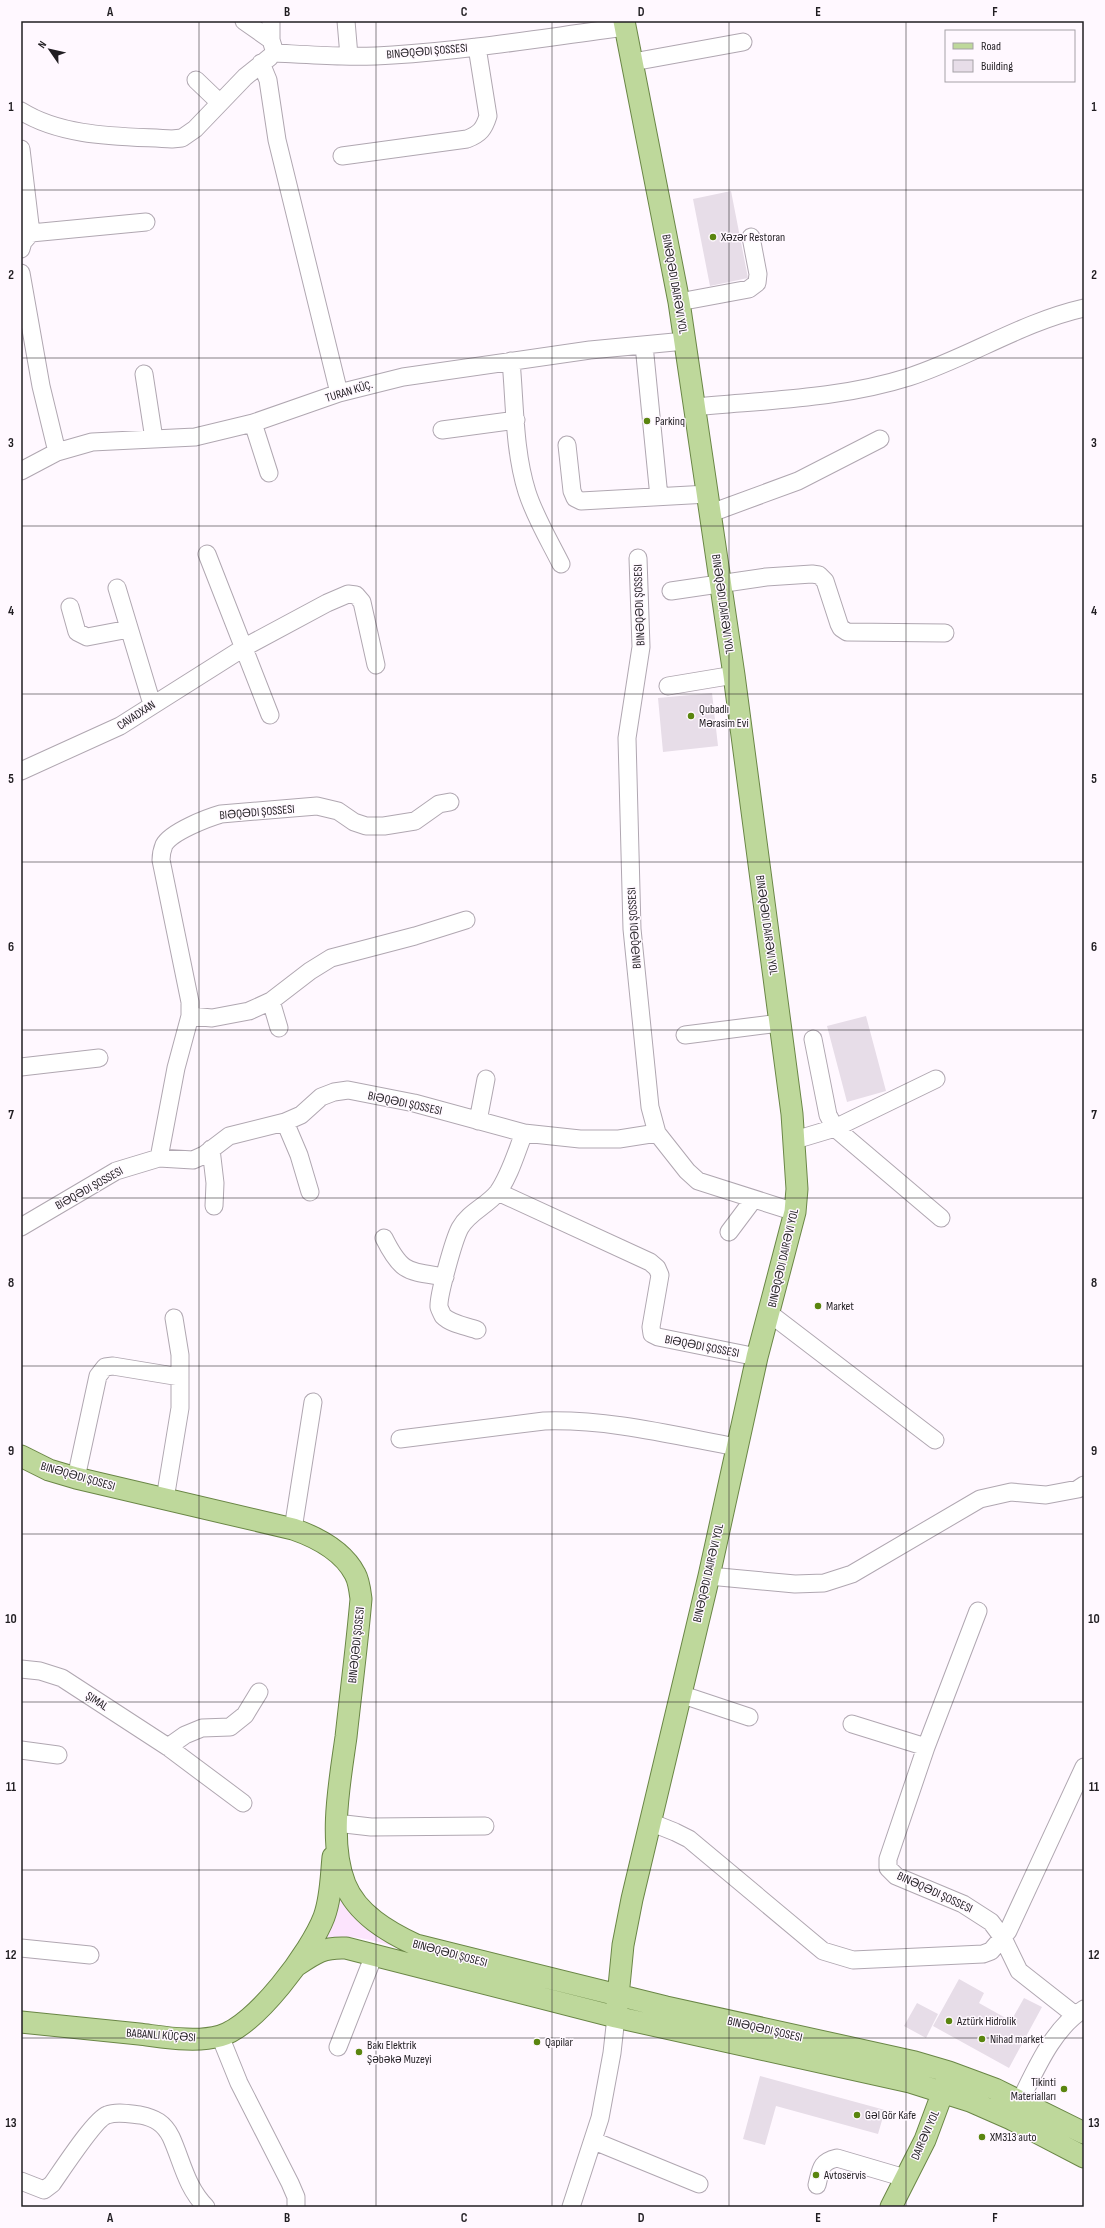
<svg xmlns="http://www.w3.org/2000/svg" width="1105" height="2228" font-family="'Sofia Sans Condensed',sans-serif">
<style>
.green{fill:#fce4fd}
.building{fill:#e7dde8}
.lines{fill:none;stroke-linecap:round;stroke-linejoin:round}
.minor-casing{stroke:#b0a7b1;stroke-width:19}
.major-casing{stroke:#6a8646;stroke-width:23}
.minor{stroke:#fff;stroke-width:17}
.major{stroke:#bed89b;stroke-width:21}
.grid{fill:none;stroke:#211e22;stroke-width:1;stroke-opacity:0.55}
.poi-dot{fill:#5a850f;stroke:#fff8ff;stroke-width:1.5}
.labels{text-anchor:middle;stroke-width:3;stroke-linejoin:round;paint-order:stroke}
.street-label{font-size:12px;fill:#211e22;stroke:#fff8ff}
.poi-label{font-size:12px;fill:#211e22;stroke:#fff8ff;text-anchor:start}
.neatline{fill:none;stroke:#211e22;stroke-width:1.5}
.grid-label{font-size:13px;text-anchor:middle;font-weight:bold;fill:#211e22}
</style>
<rect width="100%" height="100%" fill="#fff8ff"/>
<!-- green -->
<path class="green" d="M 336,1892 C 352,1923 381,1936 410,1952 C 378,1942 357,1933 324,1939 Z"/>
<!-- building -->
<path class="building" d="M 731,191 L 748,278 L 710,286 L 693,199 Z
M 712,693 L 718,746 L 663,752 L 658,698 Z
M 866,1016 L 886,1091 L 847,1102 L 827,1026 Z
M 959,1979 L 984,1993 L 979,2003 L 1011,2021 L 1024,1998 L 1042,2007 L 1009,2068 L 933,2026 Z
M 917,2003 L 938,2014 L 926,2038 L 904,2026 Z
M 760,2076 L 885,2110 L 878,2134 L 776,2106 L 765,2145 L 743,2139 Z"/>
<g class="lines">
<!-- minor casing -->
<g class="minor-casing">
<path id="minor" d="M 244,21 L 271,40 L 275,53 C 314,55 354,58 393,55 C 471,50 548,37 626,27
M 271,21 L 271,40
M 346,21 L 349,56
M 633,62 L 743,42
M 261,63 L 268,80 L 277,140 L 339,393
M 196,80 L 219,102
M 21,111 C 64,138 123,136 172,139 L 182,138 L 195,129 L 245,77 L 270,57
M 21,149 L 31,233 L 23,242 L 21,249
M 342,156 L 467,139 C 480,134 484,129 488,116 L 477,47
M 31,233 L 146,222
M 21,273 L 41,386 L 57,452
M 679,302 L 749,289 L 757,283 L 758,274 L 751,237
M 644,345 L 659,497
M 511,361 C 515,404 514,451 527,492 C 535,517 549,540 561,564
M 144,374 L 154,439
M 695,407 C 766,400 840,399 909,377 C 968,358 1022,322 1084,308
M 253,423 L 269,473
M 442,430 L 516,420
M 567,445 L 572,491 L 575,498 L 581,501 L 708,494
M 21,471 L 57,452 L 92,442 L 195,437 L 253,423 L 339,393 L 403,377 L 590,350 L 685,341
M 711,513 L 798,481 L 880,439
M 207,554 L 270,715
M 638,558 L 641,647 L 627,738 L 632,929 L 650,1107 L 657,1133 L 687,1171 L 698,1181 L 795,1212
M 117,588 L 152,704
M 671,591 L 766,577 L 812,574 L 819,575 L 825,581 L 839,624 L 841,628 L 847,632 L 945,633
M 70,607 L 77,632 L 87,637 L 129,629
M 668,686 L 734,675
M 21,771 L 120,726 L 245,647 L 327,603 L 348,594 L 356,595 L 362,602 L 376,665
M 271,1001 L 279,1028
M 190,1016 L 212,1018 L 249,1011 L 271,1001 L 310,971 L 331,958 L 415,936 L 466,920
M 685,1035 L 780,1023
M 813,1039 L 828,1115 L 835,1128 L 941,1218
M 21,1067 L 99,1058
M 478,1121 L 486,1079
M 285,1122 L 299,1155 L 310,1192
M 795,1140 L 835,1128 L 936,1079
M 211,1149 L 215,1183 L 214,1206
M 159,1158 L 176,1068 L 190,1016 L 190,1002 L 161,860 C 161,855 162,850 164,845 C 171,832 207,818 221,814 L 317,806 L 338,811 L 354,822 L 366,826 L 384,826 L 415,821 L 439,804 L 450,802
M 498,1192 L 650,1262 L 657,1268 L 660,1275 L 651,1327 L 652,1334 L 658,1337 L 757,1357
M 21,1227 L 116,1171 L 159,1158 L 193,1160 L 204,1155 L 229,1136 L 285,1122 L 301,1115 L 321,1097 L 334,1092 L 348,1090 L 414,1103 L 524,1133 L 580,1139 L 619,1139 L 657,1133
M 729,1232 L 753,1200
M 384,1238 C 402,1274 408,1271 445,1277
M 769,1313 L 935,1440
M 477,1330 C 466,1326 451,1324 443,1316 C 442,1314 440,1310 439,1307 C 438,1296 454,1239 460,1228 C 469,1212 487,1206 498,1192 C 510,1175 516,1153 524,1133
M 400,1439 L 544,1421 C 609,1419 672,1435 736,1447
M 76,1478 L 98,1376 L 105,1367 L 113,1366 L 180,1377
M 165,1499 L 180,1408 L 180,1355 L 174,1318
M 293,1529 L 313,1402
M 709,1576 L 795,1584 L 824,1583 L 852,1574 L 980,1499 L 1011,1492 L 1046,1495 L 1078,1489 L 1084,1485
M 978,1611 L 926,1747 L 888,1859 L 888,1868 L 896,1876 L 963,1904 L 991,1922 L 1003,1938 L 1019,1971 L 1075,2015
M 21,1669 L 40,1671 L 62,1678 L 168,1747 L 243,1803
M 680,1694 L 749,1717
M 852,1724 L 926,1747
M 168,1747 L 185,1735 L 202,1728 L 230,1727 L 245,1715 L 259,1692
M 21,1750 L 58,1755
M 650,1822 L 675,1832 L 689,1839 L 823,1951 L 853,1960 L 983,1954 L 991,1951 L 1008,1931 L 1084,1767
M 336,1823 L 371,1827 L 485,1826
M 21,1948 L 90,1955
M 220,2036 L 239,2083 L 290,2183 L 296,2197 L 296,2207
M 338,2047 L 374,1955
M 1020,2101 C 1036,2069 1053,2028 1084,2009
M 594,2141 L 699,2184
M 21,2181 L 44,2190 L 52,2184 C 62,2170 95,2119 107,2115 C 117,2111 130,2114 140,2115 C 155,2118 164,2123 171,2137 C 182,2161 186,2187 206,2207
M 817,2185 C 821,2169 820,2162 837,2158 L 905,2178
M 571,2207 L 600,2118 L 612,2053 L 616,2017"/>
</g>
<!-- major casing -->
<g class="major-casing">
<path id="major" d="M 21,1456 L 49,1470 L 76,1478 L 293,1529 C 316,1537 343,1551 355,1574 C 359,1581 360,1591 361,1599 C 357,1645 351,1691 346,1737 C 340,1780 328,1842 345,1884 C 357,1914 388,1932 416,1945 L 666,2007 L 915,2062 L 949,2072 L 995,2089 L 1084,2133
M 296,1966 C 315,1953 323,1947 346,1948 L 616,2017 L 910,2082 L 970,2101 L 1011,2119 L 1084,2157
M 616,2017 L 623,1945 L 632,1899 L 709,1576 L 757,1357 L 795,1212 L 797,1189 L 792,1114 L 734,675 L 679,302 L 624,21
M 21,2022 C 60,2026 99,2030 139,2034 C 164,2037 195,2043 220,2036 C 256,2026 311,1951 324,1917 C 331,1898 331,1877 333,1857
M 891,2207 L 925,2140 L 948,2078"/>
</g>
<!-- minor -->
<use href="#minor" class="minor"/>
<!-- major -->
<use href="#major" class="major"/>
</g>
<!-- grid -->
<path class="grid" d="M 199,21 L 199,2207M 376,21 L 376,2207M 552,21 L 552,2207M 729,21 L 729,2207M 906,21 L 906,2207M 21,190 L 1084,190M 21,358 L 1084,358M 21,526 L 1084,526M 21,694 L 1084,694M 21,862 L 1084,862M 21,1030 L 1084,1030M 21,1198 L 1084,1198M 21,1366 L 1084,1366M 21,1534 L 1084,1534M 21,1702 L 1084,1702M 21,1870 L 1084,1870M 21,2038 L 1084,2038"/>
<!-- markers -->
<g class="poi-dot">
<circle cx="713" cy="237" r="4"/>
<circle cx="647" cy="421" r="4"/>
<circle cx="691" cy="716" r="4"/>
<circle cx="818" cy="1306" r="4"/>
<circle cx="949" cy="2021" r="4"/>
<circle cx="982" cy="2039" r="4"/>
<circle cx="537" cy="2042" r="4"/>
<circle cx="359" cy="2052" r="4"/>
<circle cx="1064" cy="2089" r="4"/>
<circle cx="857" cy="2115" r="4"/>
<circle cx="982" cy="2137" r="4"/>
<circle cx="816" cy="2175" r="4"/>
</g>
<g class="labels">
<!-- street labels -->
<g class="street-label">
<text transform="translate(427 51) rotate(-5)" y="4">BINƏQƏDI ŞOSSESI</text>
<text transform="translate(675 284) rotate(80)" y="4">BINƏQƏDI DAIRƏVI YOL</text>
<text transform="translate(349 391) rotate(-17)" y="4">TURAN KÜÇ.</text>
<text transform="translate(723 604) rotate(82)" y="4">BINƏQƏDI DAIRƏVI YOL</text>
<text transform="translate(639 605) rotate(-92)" y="4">BINƏQƏDI ŞOSSESI</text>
<text transform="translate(136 715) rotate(-33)" y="4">CAVADXAN</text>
<text transform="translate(257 812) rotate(-5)" y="4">BIƏQƏDI ŞOSSESI</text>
<text transform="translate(767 925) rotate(82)" y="4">BINƏQƏDI DAIRƏVI YOL</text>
<text transform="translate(634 928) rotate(-94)" y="4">BINƏQƏDI ŞOSSESI</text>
<text transform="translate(405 1103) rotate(12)" y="4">BIƏQƏDI ŞOSSESI</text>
<text transform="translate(89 1188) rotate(-29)" y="4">BIƏQƏDI ŞOSSESI</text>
<text transform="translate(783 1258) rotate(-77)" y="4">BINƏQƏDI DAIRƏVI YOL</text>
<text transform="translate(702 1346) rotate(11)" y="4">BIƏQƏDI ŞOSSESI</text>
<text transform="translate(78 1476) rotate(16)" y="4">BINƏQƏDI ŞOSESI</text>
<text transform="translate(708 1573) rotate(-77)" y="4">BINƏQƏDI DAIRƏVI YOL</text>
<text transform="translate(356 1645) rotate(-84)" y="4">BINƏQƏDI ŞOSESI</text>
<text transform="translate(97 1701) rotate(33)" y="4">ŞIMAL</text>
<text transform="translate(935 1892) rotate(25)" y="4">BINƏQƏDI ŞOSSESI</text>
<text transform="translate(450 1953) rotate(15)" y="4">BINƏQƏDI ŞOSESI</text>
<text transform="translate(765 2029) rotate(13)" y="4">BINƏQƏDI ŞOSESI</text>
<text transform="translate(161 2035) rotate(4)" y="4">BABANLI KÜÇƏSI</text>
<text transform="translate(925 2135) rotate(-66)" y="4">DAIRƏVI YOL</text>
</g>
<!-- poi labels -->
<g class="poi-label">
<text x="721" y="241">Xəzər Restoran</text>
<text x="655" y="425">Parkinq</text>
<text x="699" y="713">Qubadlı<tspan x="699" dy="14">Mərasim Evi</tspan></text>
<text x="826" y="1310">Market</text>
<text x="957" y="2025">Aztürk Hidrolik</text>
<text x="990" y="2043">Nihad market</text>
<text x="545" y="2046">Qapilar</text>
<text x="367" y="2049">Bakı Elektrik<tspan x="367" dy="14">Şəbəkə Muzeyi</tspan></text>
<text x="1056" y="2086" text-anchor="end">Tikinti<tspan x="1056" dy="14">Materialları</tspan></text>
<text x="865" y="2119">Gəl Gör Kafe</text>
<text x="990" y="2141">XM313 auto</text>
<text x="824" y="2179">Avtoservis</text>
</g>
</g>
<!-- border -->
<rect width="1105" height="2228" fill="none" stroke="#fff8ff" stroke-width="44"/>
<!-- legend -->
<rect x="945" y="30" width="130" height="52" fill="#fff8ff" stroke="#a6a1a7"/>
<rect x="953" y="43" width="20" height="6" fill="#bed89b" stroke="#a6a1a7"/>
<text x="981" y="50" font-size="12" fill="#211e22">Road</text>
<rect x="953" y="60" width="20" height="12" fill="#e7dde8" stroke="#a6a1a7"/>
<text x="981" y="70" font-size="12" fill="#211e22">Building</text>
<!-- north arrow -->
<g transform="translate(50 50) rotate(304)" stroke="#fff8ff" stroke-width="3" paint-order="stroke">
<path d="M0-3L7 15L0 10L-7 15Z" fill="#211e22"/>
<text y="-6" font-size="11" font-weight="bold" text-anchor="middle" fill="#211e22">N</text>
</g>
<rect x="22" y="22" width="1061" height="2184" class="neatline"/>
<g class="grid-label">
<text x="110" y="16">A</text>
<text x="287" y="16">B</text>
<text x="464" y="16">C</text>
<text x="641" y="16">D</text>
<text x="818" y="16">E</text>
<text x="995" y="16">F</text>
<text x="11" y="111">1</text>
<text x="1094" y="111">1</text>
<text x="11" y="279">2</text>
<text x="1094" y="279">2</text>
<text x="11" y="447">3</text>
<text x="1094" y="447">3</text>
<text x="11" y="615">4</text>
<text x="1094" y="615">4</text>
<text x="11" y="783">5</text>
<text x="1094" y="783">5</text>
<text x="11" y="951">6</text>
<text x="1094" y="951">6</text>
<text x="11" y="1119">7</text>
<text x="1094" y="1119">7</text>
<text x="11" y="1287">8</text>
<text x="1094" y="1287">8</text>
<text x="11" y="1455">9</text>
<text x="1094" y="1455">9</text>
<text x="11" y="1623">10</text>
<text x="1094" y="1623">10</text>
<text x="11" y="1791">11</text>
<text x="1094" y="1791">11</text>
<text x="11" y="1959">12</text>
<text x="1094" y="1959">12</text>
<text x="11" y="2127">13</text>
<text x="1094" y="2127">13</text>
<text x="110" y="2222">A</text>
<text x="287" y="2222">B</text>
<text x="464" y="2222">C</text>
<text x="641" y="2222">D</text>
<text x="818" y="2222">E</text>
<text x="995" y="2222">F</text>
</g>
</svg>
